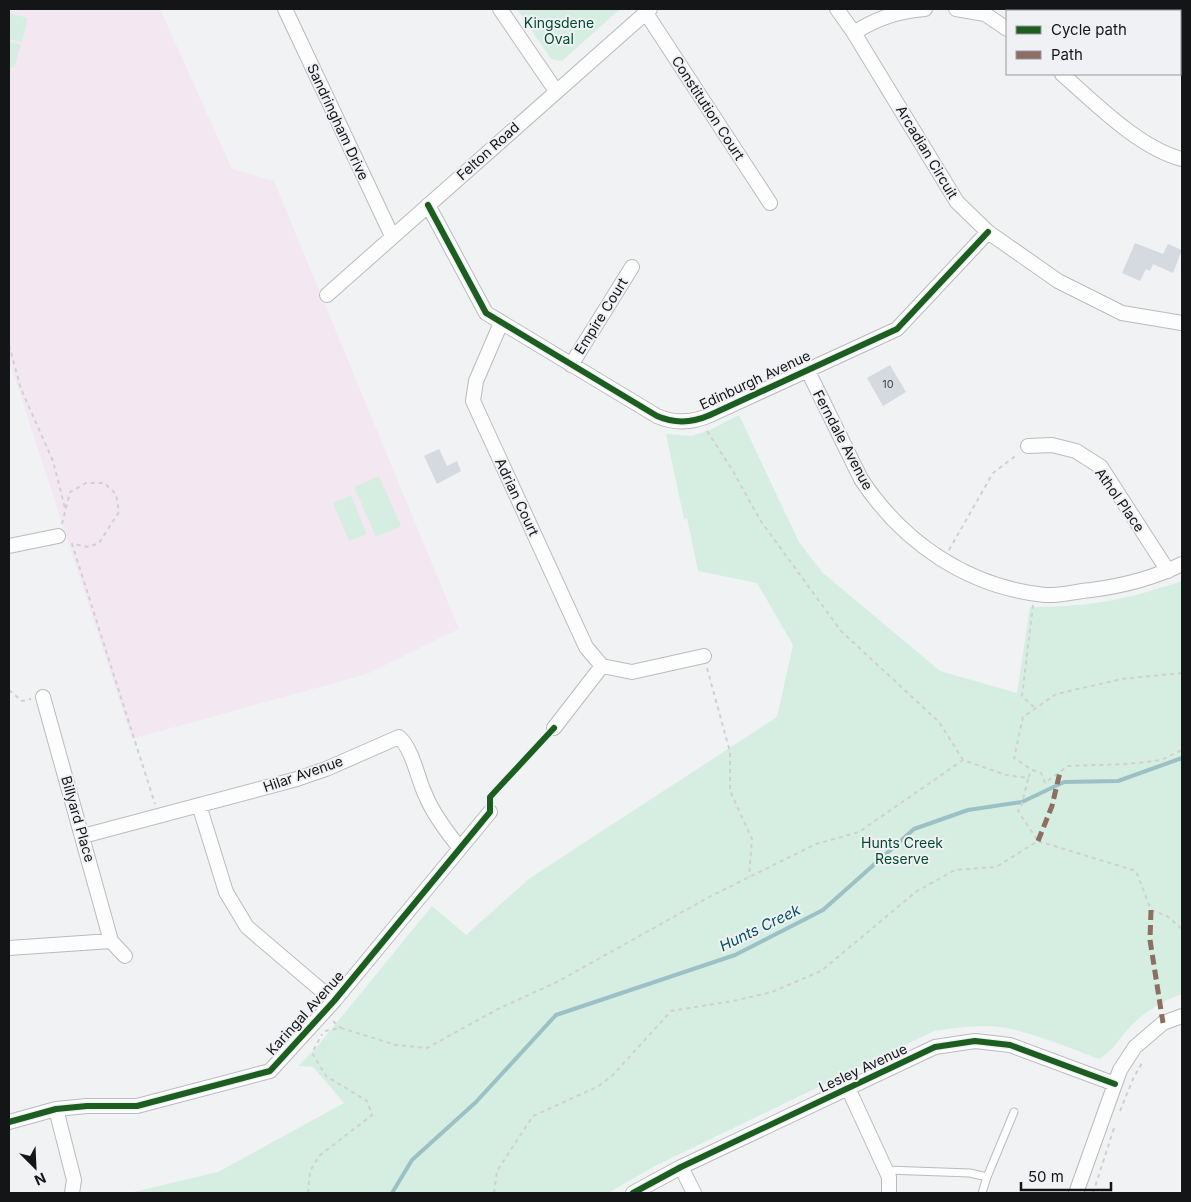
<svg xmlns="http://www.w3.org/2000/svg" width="1191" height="1202" font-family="Inter,sans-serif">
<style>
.education{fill:#f3e8f2}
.green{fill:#d6eee1}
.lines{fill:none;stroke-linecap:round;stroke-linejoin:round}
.stream{stroke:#9bc0c6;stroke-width:4}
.building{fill:#d4dae0}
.lane-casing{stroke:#babbbc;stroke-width:9}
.street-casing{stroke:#babbbc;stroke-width:16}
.path{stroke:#d0d0d0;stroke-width:2;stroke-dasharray:4 4;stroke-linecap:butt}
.lane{stroke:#fdfdfd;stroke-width:7}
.street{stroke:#fdfdfd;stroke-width:14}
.quiet{stroke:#8d6e63;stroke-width:5;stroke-dasharray:10 5;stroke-linecap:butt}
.cycleway-casing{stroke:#eff1f5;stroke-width:9}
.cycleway{stroke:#1b5e20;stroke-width:6}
.labels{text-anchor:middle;stroke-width:4;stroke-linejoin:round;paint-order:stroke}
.number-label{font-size:11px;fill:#46484a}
.park-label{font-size:14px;fill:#014c2d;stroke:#eff1f5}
.street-label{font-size:14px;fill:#141516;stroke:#eff1f5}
.water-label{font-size:15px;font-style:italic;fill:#04535c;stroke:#eff1f5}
</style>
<rect width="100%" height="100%" fill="#f0f2f4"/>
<!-- education -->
<path class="education" d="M 9,9 L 160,9 L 232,169 L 274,181 L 459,629 L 367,674 L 132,739 L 9,360 Z"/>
<!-- green -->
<path class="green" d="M 517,9 L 620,9 L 562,61 L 551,59 Z
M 9,13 L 28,18 L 22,42 L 9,39 Z
M 9,41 L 21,45 L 14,68 L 9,67 Z
M 739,415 L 799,542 L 822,572 L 940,671 L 1017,693 L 1030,607 C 1090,607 1126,600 1182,581 L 1182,994 C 1163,1000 1143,1013 1129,1028 C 1118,1040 1113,1051 1099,1059 C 1067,1047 1033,1032 1000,1027 C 979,1024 955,1028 934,1031 L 655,1166 L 608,1193 L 129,1193 L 218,1172 L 344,1103 L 313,1067 L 298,1066 L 316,1048 L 432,906 L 466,935 L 530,878 L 777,717 L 793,645 L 757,583 L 698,571 L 687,518 L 684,519 L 666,434 L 691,436 L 710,430 Z
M 379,476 L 401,526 L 376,537 L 354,487 Z
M 351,495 L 367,534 L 349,541 L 333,503 Z"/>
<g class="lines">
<!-- stream -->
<path class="stream" d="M 392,1193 L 412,1160 L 476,1102 L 556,1015 L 735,955 L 823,910 L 914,829 L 968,810 L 1022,802 L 1064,782 L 1118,781 L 1182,758"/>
</g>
<!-- building -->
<path class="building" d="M 1135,243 L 1163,254 L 1168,244 L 1182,250 L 1173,273 L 1153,264 L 1150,271 L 1146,269 L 1140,281 L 1122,273 Z
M 890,365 L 906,392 L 883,406 L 867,378 Z
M 439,449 L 447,466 L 457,461 L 461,471 L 437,484 L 424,456 Z"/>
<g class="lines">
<!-- lane casing -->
<g class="lane-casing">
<path id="lane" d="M 886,1170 L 970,1173 L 987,1177 L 982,1193
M 987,1177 L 1014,1112"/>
</g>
<!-- street casing -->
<g class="street-casing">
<path id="street" d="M 285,9 L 392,236
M 500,9 L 556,91
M 837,9 L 854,33 L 957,202 L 988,232 L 1058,281 L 1122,313 L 1182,323
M 956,9 L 985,14 L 1007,29
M 646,13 L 770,203
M 854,33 C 876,18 899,11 925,9
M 1062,74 C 1095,103 1139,148 1182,159
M 428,205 L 486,313 L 657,416 C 675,424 692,423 710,415 L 897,329 L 988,232
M 327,295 L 650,9
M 501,323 L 476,381 L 473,401 L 586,647 L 602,666 L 632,672 L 704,656
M 571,365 L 632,267
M 807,369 L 861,479 C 903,543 968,587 1045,595 C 1060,596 1077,591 1091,590 C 1122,586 1154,578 1182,564
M 1028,446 L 1052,445 L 1076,451 L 1101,467 L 1168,571
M 9,546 L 58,536
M 43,697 L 111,941 L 125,956
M 554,728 L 602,666
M 199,805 L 226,892 L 247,927 L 334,1001
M 83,836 L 297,779 L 326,769 L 399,737 C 413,750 417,777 425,794 C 433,814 446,831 459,847
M 9,948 L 111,941
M 848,1088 L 889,1177 L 889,1193
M 56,1109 L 74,1180 L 72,1193
M 9,1122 L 56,1109 L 87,1106 L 137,1106 L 270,1071 L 334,1001 L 490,812
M 681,1167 L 694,1193
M 633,1193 L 681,1167 L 935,1047 L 975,1041 L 1010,1045 L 1115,1084
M 1076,1193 L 1120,1070 L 1135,1047 L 1163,1023 L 1182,1016"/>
</g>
<!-- path -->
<path class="path" d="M 9,345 L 21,389 L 53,461 L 65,508
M 707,431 L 733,471 L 760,520 L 841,631 L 939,722 L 963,760
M 62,524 L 70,492 L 86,483 L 104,483 L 116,494 L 119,512 L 99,543 L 89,547 L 72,544 L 155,804
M 949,550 L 993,473 L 1018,454
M 1033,605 L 1022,696 L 1035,708
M 707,668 L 730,752 L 730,791 L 752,839 L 749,877
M 1182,673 L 1122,679 L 1056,694 L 1023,717 L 1014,758 L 1032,770 L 1041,773 L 1045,783 L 1068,766 L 1128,764 L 1161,760 L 1182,750
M 9,690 L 22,701 L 31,699
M 1028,779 L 1021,807 L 1018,811 L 1038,841
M 333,1021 L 341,1028
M 325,1031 L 341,1028 L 396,1045 L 427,1048 L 498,1009 L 557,982 L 711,896 L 816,844 L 859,832 L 963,760 L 1006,775 L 1028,778 L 1032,770
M 1120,1111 L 1133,1079 L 1143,1061
M 308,1193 L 310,1171 L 319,1156 L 372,1115 L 367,1101 L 326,1076 L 312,1053 L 322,1034
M 494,1193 L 497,1171 L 533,1116 L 597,1087 L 612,1076 L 671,1011 L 733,1001 L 772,992 L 821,971 L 917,891 L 955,870 L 996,867 L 1038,841 L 1136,871 L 1151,910 L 1167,916 L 1182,929
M 1093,1193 L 1115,1125"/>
<!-- lane -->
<use href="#lane" class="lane"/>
<!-- street -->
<use href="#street" class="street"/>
<!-- quiet -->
<path class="quiet" d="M 1038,841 L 1052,806 L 1060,772
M 1151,910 L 1150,940 L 1163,1023"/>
<!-- cycleway casing -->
<g class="cycleway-casing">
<path id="cycleway" d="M 428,205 L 486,313 L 657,416 C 675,424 692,423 710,415 L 897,329 L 988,232
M 9,1122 L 56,1109 L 87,1106 L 137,1106 L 270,1071 L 334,1001 L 490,812 L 490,797 L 554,728
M 633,1193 L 681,1167 L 935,1047 L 975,1041 L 1010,1045 L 1115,1084"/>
</g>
<!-- cycleway -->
<use href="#cycleway" class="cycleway"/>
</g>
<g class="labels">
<!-- number labels -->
<g class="number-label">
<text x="888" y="388">10</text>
</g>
<!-- park labels -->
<g class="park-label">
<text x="559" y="28">Kingsdene<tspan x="559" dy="16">Oval</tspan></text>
<text x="902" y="848">Hunts Creek<tspan x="902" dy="16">Reserve</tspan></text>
</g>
<!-- street labels -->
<g class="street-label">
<text transform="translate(708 108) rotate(57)" y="5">Constitution Court</text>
<text transform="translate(338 122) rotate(65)" y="5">Sandringham Drive</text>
<text transform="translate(488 151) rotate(-42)" y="5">Felton Road</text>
<text transform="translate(927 152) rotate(59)" y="5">Arcadian Circuit</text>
<text transform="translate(601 316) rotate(-58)" y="5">Empire Court</text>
<text transform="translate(755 380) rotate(-25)" y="5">Edinburgh Avenue</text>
<text transform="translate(843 440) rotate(62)" y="5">Ferndale Avenue</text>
<text transform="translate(517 497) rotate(65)" y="5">Adrian Court</text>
<text transform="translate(1120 500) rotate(55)" y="5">Athol Place</text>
<text transform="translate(303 774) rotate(-19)" y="5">Hilar Avenue</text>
<text transform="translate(78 819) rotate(74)" y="5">Billyard Place</text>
<text transform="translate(305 1013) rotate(-48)" y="5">Karingal Avenue</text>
<text transform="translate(863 1068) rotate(-25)" y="5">Lesley Avenue</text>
</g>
<!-- water labels -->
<g class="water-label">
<text transform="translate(760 928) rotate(-26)" y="5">Hunts Creek</text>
</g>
</g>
<!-- border -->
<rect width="1191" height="1202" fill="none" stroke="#141516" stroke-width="20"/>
<!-- legend -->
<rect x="1006" y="10" width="175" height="65" fill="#eff1f5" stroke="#97999c"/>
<rect x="1016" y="26" width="25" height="8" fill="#1b5e20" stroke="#97999c"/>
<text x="1051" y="35" font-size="15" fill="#141516">Cycle path</text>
<rect x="1016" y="51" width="25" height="8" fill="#8d6e63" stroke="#97999c"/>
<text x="1051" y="60" font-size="15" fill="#141516">Path</text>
<!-- north arrow -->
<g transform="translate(35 1167) rotate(156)" stroke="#eff1f5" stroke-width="4" paint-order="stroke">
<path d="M0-4L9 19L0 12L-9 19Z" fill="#141516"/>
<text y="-8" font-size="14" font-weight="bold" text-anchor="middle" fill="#141516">N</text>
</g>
<!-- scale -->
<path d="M1021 1182v8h90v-8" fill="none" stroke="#141516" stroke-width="2.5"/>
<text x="1028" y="1182" font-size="15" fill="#141516" stroke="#eff1f5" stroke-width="4" paint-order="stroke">50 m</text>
</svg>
